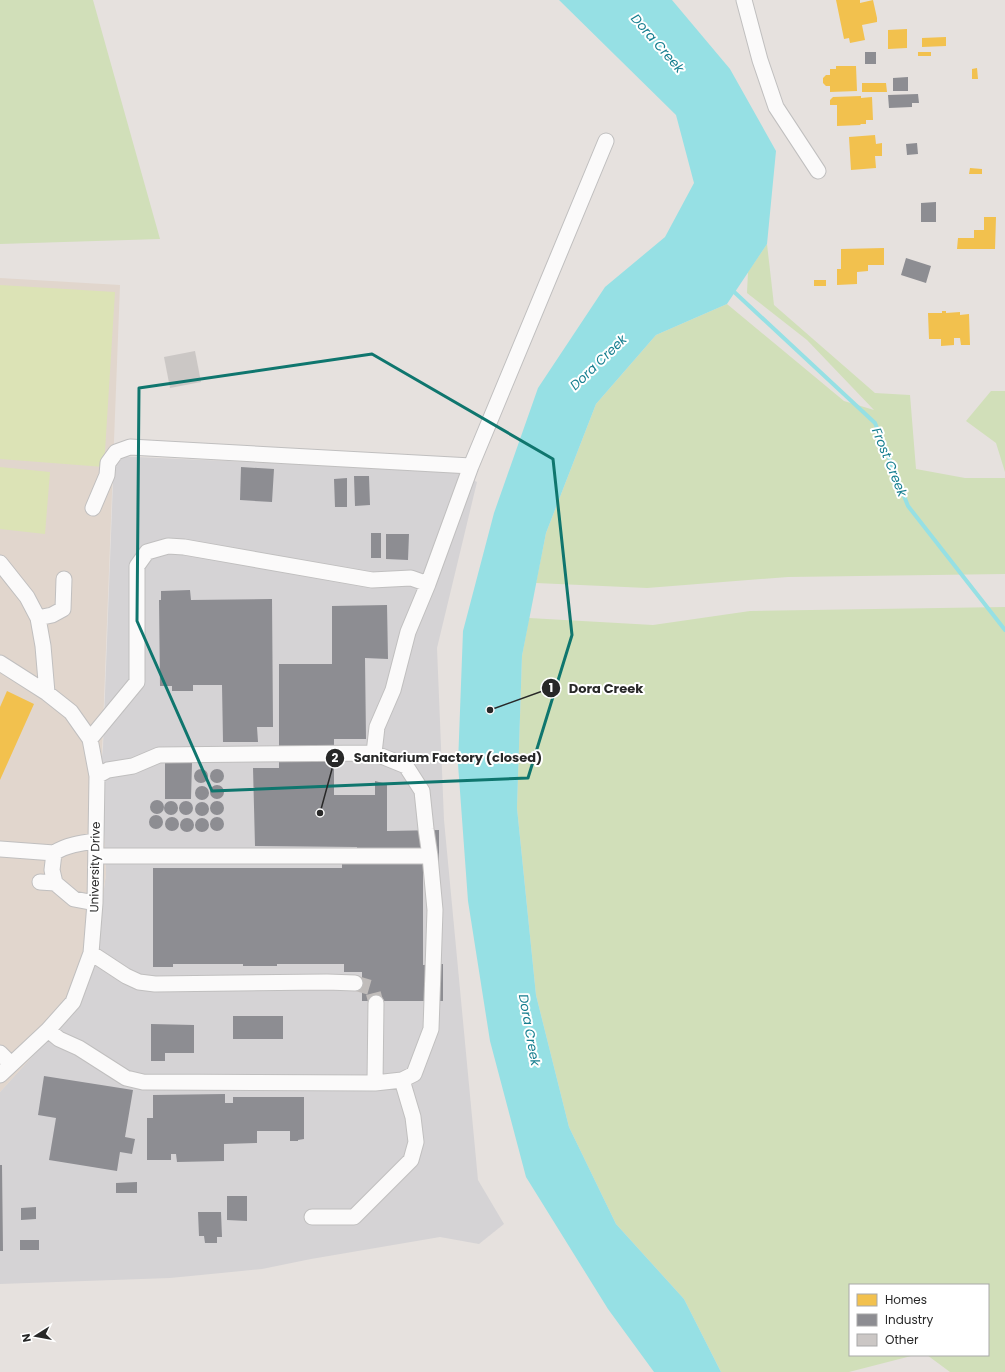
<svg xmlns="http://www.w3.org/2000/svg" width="1005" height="1372" font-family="Poppins,sans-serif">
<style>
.industrial{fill:#d5d3d5}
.education{fill:#e1d6cd}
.green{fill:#d1dfb9}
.pitch{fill:#dce3b6}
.water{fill:#96e0e4}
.homes{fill:#f2c14e}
.industry{fill:#8d8d92}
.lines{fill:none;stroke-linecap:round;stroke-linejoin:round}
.stream{stroke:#96e0e4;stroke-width:4}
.building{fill:#cbc7c5}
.minor-tunnel{stroke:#c0bcba;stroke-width:15;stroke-dasharray:15 8;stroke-linecap:butt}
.minor-casing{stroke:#c0bfbf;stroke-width:17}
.minor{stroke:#fbfafa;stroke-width:15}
.marked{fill:none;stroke:#0f766e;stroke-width:3;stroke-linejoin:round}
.labels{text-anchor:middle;stroke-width:4;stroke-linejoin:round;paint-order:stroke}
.street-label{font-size:12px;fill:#282828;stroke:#fff}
.water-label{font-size:13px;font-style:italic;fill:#167e8f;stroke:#fff}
.leader{fill:none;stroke:#282828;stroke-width:1.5}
.callout-dot{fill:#282828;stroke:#fff;stroke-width:1.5}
.mark-label{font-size:12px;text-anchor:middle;font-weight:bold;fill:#fff}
.callout-label{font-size:13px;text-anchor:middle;font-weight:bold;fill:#282828;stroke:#fff;stroke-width:4;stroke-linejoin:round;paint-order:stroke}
</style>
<rect width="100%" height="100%" fill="#e6e1de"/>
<!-- industrial -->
<path class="industrial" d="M 114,456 L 454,471 L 477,482 L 437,648 L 444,820 L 478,1180 L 504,1224 L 479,1244 L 440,1237 L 311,1259 L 262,1269 L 170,1278 L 0,1284 L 0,1092 L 75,1009 L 96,946 L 106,874 L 101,767 L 103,747 Z"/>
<!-- education -->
<path class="education" d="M 0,278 L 120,285 L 101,778 L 106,874 L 96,946 L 75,1009 L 0,1092 Z"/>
<!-- green -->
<path class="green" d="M 0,0 L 93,0 L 160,239 L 0,244 Z
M 767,244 L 774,305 L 875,393 L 910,395 L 916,469 L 965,478 L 1005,478 L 1005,574 L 788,577 L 647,588 L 536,583 L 546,533 L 596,404 L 656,335 L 727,304 L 844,401 L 874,410 L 807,340 L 747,293 L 748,272 Z
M 991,391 L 1005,391 L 1005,472 L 996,443 L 966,421 Z
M 1005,607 L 1005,1372 L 950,1372 L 927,1355 L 988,1355 L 988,1285 L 850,1285 L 850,1355 L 915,1355 L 849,1372 L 721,1372 L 684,1299 L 616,1224 L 569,1127 L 536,995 L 517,808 L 522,656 L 529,618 L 653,625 L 750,611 Z"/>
<!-- pitch -->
<path class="pitch" d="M 0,285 L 115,292 L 104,467 L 0,459 Z
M 0,467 L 50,472 L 45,534 L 0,529 Z"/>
<!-- water -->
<path class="water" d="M 559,0 L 672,0 L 730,69 L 776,151 L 767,244 L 727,304 L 656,335 L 596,404 L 546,533 L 522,656 L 517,808 L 536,995 L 569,1127 L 616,1224 L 684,1299 L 721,1372 L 654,1372 L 608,1309 L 526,1177 L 490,1041 L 468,901 L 458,764 L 463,631 L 494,513 L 538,388 L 605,287 L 665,237 L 694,183 L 676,115 Z"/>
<!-- homes -->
<path class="homes" d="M 836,0 L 860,0 L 860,3 L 873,0 L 877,18 L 877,22 L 862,25 L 865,40 L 850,43 L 849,38 L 844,39 Z
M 907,29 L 907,48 L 888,49 L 888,30 Z
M 946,37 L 946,46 L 922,47 L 922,38 Z
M 918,52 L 931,52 L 931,56 L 918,56 Z
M 836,66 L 856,66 L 857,91 L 830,92 L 830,86 L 826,86 L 823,83 L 823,78 L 826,75 L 830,75 L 830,69 L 836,69 Z
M 977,68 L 978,79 L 972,79 L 972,69 Z
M 862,83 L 886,83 L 887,92 L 862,92 Z
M 861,96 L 861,98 L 872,97 L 873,120 L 866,120 L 866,124 L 860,124 L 861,125 L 837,126 L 837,105 L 830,105 L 830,100 L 833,97 Z
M 875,135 L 876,144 L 882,143 L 882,156 L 875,156 L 876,168 L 851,170 L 849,137 Z
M 970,168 L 982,169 L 982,174 L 969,174 Z
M 984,217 L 996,217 L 995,249 L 957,249 L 958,238 L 974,238 L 974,230 L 984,230 Z
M 884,248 L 884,265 L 868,265 L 868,271 L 857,272 L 857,284 L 837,285 L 837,269 L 841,269 L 841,249 Z
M 814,280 L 826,280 L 826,286 L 814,286 Z
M 942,311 L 946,311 L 946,313 L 960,312 L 960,315 L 969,314 L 970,345 L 961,345 L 960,338 L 954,338 L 954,345 L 941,346 L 941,339 L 929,339 L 928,313 L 942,313 Z
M 7,691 L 34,704 L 0,780 L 0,707 Z"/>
<!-- industry -->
<path class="industry" d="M 865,52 L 876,52 L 876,64 L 865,64 Z
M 908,77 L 908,91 L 893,91 L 893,78 Z
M 918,94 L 919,103 L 912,103 L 912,107 L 889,108 L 888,95 Z
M 917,143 L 918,154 L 907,155 L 906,144 Z
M 936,202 L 936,222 L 921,222 L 921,203 Z
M 906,258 L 931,266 L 926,283 L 901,275 Z
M 241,467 L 274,469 L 272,502 L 240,500 Z
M 354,476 L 369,476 L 370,505 L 355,506 Z
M 347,478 L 347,507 L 335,507 L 334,479 Z
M 371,533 L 381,533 L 381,558 L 371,558 Z
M 386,534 L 409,534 L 408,560 L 386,559 Z
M 190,590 L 191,600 L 272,599 L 273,727 L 257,727 L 258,742 L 223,742 L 222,685 L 193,685 L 193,691 L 172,691 L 172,686 L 160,686 L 159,600 L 161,600 L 161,591 Z
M 387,605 L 388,659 L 365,658 L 366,739 L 334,739 L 334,795 L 375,795 L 375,781 L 387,784 L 387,831 L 439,830 L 439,870 L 423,869 L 423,965 L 443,964 L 443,1001 L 362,1001 L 362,972 L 344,972 L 344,964 L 277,964 L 277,966 L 243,966 L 243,964 L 173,964 L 173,967 L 153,967 L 153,868 L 342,868 L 342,864 L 357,864 L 357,847 L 255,846 L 253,768 L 279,768 L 279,664 L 332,664 L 332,606 Z
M 165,763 L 192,763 L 191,799 L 165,799 Z
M210 776a7 7 0 1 1 14 0a7 7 0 1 1-14 0Z
M194 776a7 7 0 1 1 14 0a7 7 0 1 1-14 0Z
M210 792a7 7 0 1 1 14 0a7 7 0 1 1-14 0Z
M195 793a7 7 0 1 1 14 0a7 7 0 1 1-14 0Z
M150 807a7 7 0 1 1 14 0a7 7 0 1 1-14 0Z
M179 808a7 7 0 1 1 14 0a7 7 0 1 1-14 0Z
M164 808a7 7 0 1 1 14 0a7 7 0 1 1-14 0Z
M210 808a7 7 0 1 1 14 0a7 7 0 1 1-14 0Z
M195 809a7 7 0 1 1 14 0a7 7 0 1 1-14 0Z
M149 822a7 7 0 1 1 14 0a7 7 0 1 1-14 0Z
M210 824a7 7 0 1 1 14 0a7 7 0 1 1-14 0Z
M165 824a7 7 0 1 1 14 0a7 7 0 1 1-14 0Z
M180 825a7 7 0 1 1 14 0a7 7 0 1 1-14 0Z
M195 825a7 7 0 1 1 14 0a7 7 0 1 1-14 0Z
M 233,1016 L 283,1016 L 283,1039 L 233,1039 Z
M 151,1024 L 194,1025 L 194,1053 L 165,1053 L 165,1061 L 151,1061 Z
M 44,1076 L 133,1090 L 125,1137 L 135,1139 L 132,1154 L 120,1152 L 117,1171 L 49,1160 L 56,1118 L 38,1115 Z
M 225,1094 L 225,1103 L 233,1103 L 233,1097 L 304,1097 L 304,1139 L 298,1140 L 298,1141 L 290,1141 L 290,1131 L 257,1131 L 257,1143 L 224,1144 L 224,1161 L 177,1162 L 176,1154 L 171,1154 L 171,1160 L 147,1160 L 147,1118 L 153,1118 L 153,1095 Z
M 0,1165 L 2,1165 L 3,1251 L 0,1251 Z
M 137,1182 L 137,1193 L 116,1193 L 116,1183 Z
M 227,1196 L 247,1196 L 247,1221 L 227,1220 Z
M 36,1207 L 36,1219 L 21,1220 L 21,1208 Z
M 198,1212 L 221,1212 L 222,1237 L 217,1237 L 217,1243 L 205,1243 L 204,1236 L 199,1236 Z
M 20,1240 L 39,1240 L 39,1250 L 20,1250 Z"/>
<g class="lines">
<!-- stream -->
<path class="stream" d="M 731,289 L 875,423 L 908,506 L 1005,630"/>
</g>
<!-- building -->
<path class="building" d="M 195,351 L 201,382 L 170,388 L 164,357 Z"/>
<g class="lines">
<!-- minor-tunnel -->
<path class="minor-tunnel" d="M 355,983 L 372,988 L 376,1003"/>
<!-- minor casing -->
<g class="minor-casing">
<path id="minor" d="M 744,0 L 760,60 L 776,107 L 818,171
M 93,508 L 107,475 L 108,463 L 116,452 L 130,447 L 471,466
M 0,563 L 27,597 L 38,618
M 0,663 L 47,693 L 71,712 L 90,739 L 97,776 L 95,903 L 91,953 L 73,1002 L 48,1030 L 0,1075
M 47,693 L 43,646 L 38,618 L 52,615 L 63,609 L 64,579
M 90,739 L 137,682 L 137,566 L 147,552 L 168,546 L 184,547 L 372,580 L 411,578 L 428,584
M 97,776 L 108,770 L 133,766 L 159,755 L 374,753
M 0,849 L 54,853
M 96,856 L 430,856
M 40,882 L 55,883
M 95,903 L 74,899 L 55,883 L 52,870 L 54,853 C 66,845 81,843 96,841
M 91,953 L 126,976 L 139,982 L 155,984 L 327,982 L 355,983
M 48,1030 L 59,1039 L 79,1048 L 126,1078 L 143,1082 L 375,1083 L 402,1080
M 0,1053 L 11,1064
M 375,1083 L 376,1003
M 312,1217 L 354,1217 L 411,1160 L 416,1142 L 413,1117 L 402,1080 L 414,1074 L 431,1029 L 435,910 L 430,856 L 426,829 L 422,791 L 406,766 L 374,753 L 377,727 L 393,690 L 408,632 L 428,584 L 471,466 L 606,141"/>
</g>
<!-- minor -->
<use href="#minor" class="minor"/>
</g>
<!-- marked area -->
<path class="marked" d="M 372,354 L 553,459 L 572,635 L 528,778 L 212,791 L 137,621 L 139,388 Z"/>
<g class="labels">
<!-- street labels -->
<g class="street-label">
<text transform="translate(95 867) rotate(-89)" y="4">University Drive</text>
</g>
<!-- water labels -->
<g class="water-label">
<text transform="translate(658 43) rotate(49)" y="5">Dora Creek</text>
<text transform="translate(598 362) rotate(-44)" y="5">Dora Creek</text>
<text transform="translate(890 462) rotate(68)" y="5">Frost Creek</text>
<text transform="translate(530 1030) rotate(80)" y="5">Dora Creek</text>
</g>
</g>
<!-- callouts -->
<path class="leader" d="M490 710L551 688M320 813L335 758"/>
<g class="callout-dot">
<circle cx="490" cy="710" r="4"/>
<circle cx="320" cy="813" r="4"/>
<circle cx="551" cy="688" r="10"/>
<circle cx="335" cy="758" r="10"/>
</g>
<g class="mark-label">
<text x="551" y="692">1</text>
<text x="335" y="762">2</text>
</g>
<g class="callout-label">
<text x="606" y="693">Dora Creek</text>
<text x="448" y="762">Sanitarium Factory (closed)</text>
</g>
<!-- legend -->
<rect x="849" y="1284" width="140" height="72" fill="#ffffff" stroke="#a9a9a9"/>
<rect x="857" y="1294" width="20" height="12" fill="#f2c14e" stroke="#a9a9a9"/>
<text x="885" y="1304" font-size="12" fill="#282828">Homes</text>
<rect x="857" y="1314" width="20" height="12" fill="#8d8d92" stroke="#a9a9a9"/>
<text x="885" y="1324" font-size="12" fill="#282828">Industry</text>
<rect x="857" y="1334" width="20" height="12" fill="#cbc7c5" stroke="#a9a9a9"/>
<text x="885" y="1344" font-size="12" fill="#282828">Other</text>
<!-- north arrow -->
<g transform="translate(36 1336) rotate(259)" stroke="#ffffff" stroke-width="3" paint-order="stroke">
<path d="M0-3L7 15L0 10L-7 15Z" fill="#282828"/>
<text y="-6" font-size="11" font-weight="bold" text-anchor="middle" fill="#282828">N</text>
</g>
</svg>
